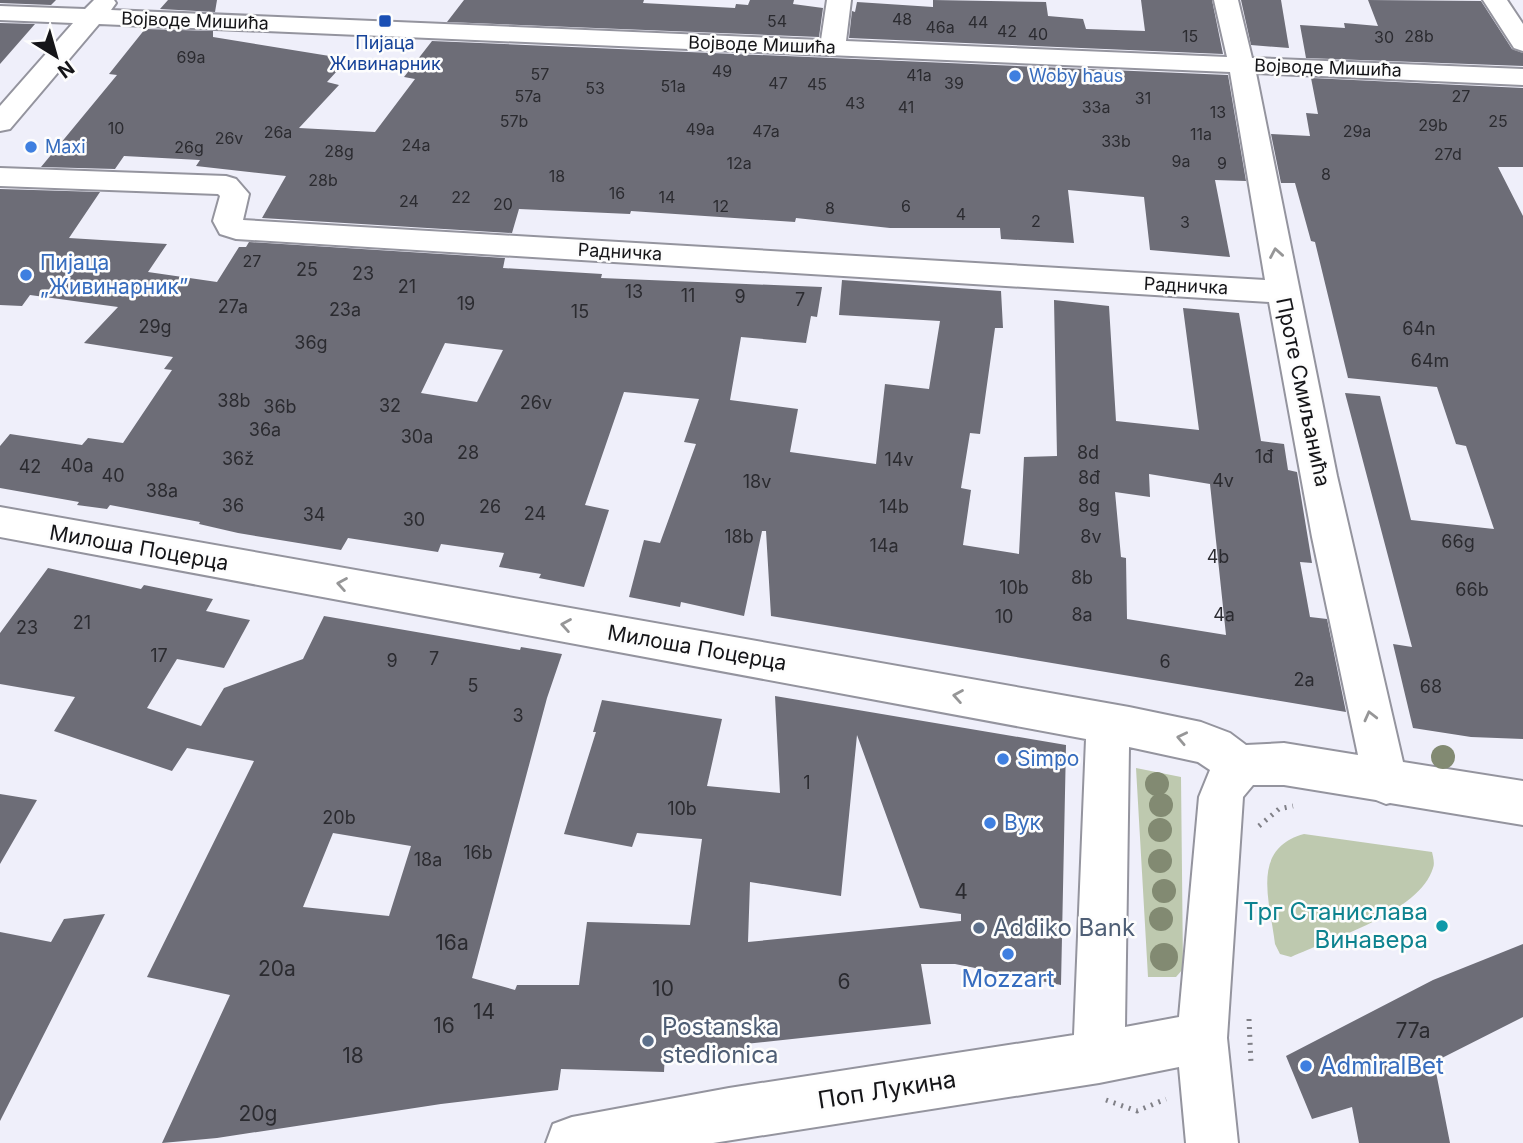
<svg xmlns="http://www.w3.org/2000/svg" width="1523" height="1143" font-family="Inter,sans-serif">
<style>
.green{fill:#bec9af}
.building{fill:#6d6d77;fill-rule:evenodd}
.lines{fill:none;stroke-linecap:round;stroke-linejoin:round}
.minor-casing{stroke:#94949e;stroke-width:4}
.path{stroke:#808087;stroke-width:5;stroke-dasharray:2 6;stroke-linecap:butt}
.minor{fill:#fff;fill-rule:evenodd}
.tree{fill:#828a72}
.oneway{stroke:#969697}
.transit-dot{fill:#1a4fb4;stroke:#fdfdfd;stroke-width:2.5}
.shop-dot{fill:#3f7fe0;stroke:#fdfdfd;stroke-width:2.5}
.culture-dot{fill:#0f9aa8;stroke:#fdfdfd;stroke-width:2.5}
.service-dot{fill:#5c6f8a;stroke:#fdfdfd;stroke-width:2.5}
.labels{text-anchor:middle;stroke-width:5;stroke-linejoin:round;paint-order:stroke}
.far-number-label{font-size:16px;fill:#2b2b30}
.far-street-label{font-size:18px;fill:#151518;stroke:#fdfdfd}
.far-transit-label{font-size:18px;fill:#164399;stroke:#fdfdfd}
.far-shop-label{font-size:18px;fill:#366cbe;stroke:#fdfdfd;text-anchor:start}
.number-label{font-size:18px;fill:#2b2b30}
.shop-label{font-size:21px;fill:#366cbe;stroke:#fdfdfd;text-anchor:start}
.street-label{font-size:21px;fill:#151518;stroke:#fdfdfd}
.near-number-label{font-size:21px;fill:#2b2b30}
.near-culture-label{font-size:24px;fill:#0d838f;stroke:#fdfdfd;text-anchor:end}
.near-service-label{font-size:24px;fill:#4e5e75;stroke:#fdfdfd;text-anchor:start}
.near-shop-label{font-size:24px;fill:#366cbe;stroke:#fdfdfd}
.near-street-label{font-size:24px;fill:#151518;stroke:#fdfdfd}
</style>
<rect width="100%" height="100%" fill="#efeffa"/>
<!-- green -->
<path class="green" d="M 1136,768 L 1181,777 L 1183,969 L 1176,977 L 1148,977 Z
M 1304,834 L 1432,852 C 1433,856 1435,864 1433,868 C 1420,912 1331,939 1291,957 L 1280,954 L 1275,944 C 1270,901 1250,849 1304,834 Z"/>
<!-- building -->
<path class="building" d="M 0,0 L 56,0 L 51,5 L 0,3 Z
M 168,0 L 217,0 L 215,12 L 160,9 Z
M 464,0 L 644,0 L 643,3 L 735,8 L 736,4 L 748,5 L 750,0 L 794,0 L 793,4 L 823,8 L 819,37 L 447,22 Z
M 933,0 L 1046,2 L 1048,16 L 1083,19 L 1086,29 L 1145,31 L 1141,0 L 1212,0 L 1223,54 L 849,38 L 852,11 L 855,12 L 857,2 L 933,7 Z
M 1241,0 L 1281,0 L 1289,48 L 1251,45 Z
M 1368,0 L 1481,1 L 1512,49 L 1523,53 L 1523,66 L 1306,58 L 1300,25 L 1345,28 L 1344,23 L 1378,26 Z
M 0,23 L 35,24 L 0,64 Z
M 145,29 L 213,31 L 213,37 L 348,59 L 327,82 L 339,85 L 299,128 L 375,132 L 415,79 L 404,77 L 432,41 L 1228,75 L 1246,181 L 1215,180 L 1230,257 L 1150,250 L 1144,197 L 1068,190 L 1074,243 L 1001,239 L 1000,228 L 890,228 L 796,218 L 795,222 L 631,211 L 630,214 L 519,209 L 512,233 L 262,218 L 286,176 L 196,166 L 200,160 L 124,156 L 115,169 L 41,167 L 117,75 L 109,74 Z
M 1311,78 L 1523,88 L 1523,167 L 1498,167 L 1523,216 L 1523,739 L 1471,737 L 1413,728 L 1393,644 L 1412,647 L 1345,393 L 1380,396 L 1411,520 L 1494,529 L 1466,446 L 1456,444 L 1437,387 L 1348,378 L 1315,242 L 1311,241 L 1295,183 L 1281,183 L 1271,134 L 1310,136 L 1306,113 L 1318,114 Z
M 0,189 L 100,192 L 69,238 L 167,244 L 148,272 L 217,282 L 239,247 L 246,247 L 249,242 L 505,258 L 503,268 L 602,274 L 601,278 L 822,287 L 817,317 L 811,316 L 806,343 L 741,337 L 730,400 L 798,409 L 790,452 L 876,464 L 885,384 L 929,389 L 940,321 L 839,315 L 842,280 L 1001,291 L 1003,328 L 995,328 L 980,434 L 970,433 L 961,488 L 971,490 L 963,545 L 1019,554 L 1024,457 L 1057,456 L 1054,300 L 1109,306 L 1116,421 L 1199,430 L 1183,308 L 1239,313 L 1261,441 L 1284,444 L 1288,470 L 1297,472 L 1312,563 L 1300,562 L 1310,617 L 1327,619 L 1346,712 L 771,616 L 766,531 L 762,531 L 744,616 L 681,602 L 680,607 L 629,597 L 644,540 L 660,543 L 696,444 L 684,442 L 699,399 L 624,392 L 585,505 L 609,510 L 584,587 L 539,578 L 541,574 L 499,567 L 504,553 L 441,544 L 438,552 L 348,538 L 341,550 L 238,533 L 199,524 L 200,522 L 110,505 L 107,509 L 77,505 L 79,502 L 0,488 L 0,446 L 10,434 L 82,445 L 88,438 L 123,443 L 172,370 L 164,369 L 173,357 L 84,343 L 118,307 L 30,295 L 22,306 L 0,305 ZM 445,343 L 503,350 L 477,402 L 421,393 ZM 1149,474 L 1210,484 L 1226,635 L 1127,619 L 1126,558 L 1121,557 L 1115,492 L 1150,497 Z
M 48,568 L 141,589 L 144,585 L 213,599 L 206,611 L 250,620 L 224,668 L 177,659 L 147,708 L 201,726 L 224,688 L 303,659 L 324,616 L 520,650 L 521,647 L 562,654 L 547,698 L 472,978 L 515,990 L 517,985 L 579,985 L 587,922 L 690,925 L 702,839 L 637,833 L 632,847 L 564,834 L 596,732 L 593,732 L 602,700 L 722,719 L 707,786 L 780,793 L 775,696 L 1066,745 L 1061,985 L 955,964 L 921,964 L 931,1024 L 745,1044 L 744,1054 L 665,1052 L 664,1072 L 561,1069 L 558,1090 L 441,1104 L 217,1138 L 162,1143 L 230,995 L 147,977 L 254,761 L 187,748 L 172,771 L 54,731 L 75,697 L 0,684 L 0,633 ZM 857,735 L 920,908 L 961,914 L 961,921 L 748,942 L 750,882 L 841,896 ZM 333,833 L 411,846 L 389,916 L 303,907 Z
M 0,794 L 37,800 L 0,864 Z
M 105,914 L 0,1121 L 0,932 L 51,942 L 64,919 Z
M 1523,944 L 1523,1017 L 1434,1062 L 1450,1143 L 1359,1143 L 1352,1107 L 1312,1119 L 1286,1056 L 1433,980 Z"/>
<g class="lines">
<!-- minor casing -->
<g class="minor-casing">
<path id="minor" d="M 94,0 L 114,0 L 116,3 L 111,10 L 821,40 L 827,0 L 851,0 L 846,41 L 1227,57 L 1214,0 L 1238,0 L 1252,58 L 1523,69 L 1523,85 L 1256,73 L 1337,476 L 1403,762 L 1523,781 L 1523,825 L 1390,803 L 1386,804 L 1376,800 L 1284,785 L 1253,785 L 1243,797 L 1227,1038 L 1238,1143 L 1186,1143 L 1179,1067 L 1099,1083 L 713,1143 L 546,1143 L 553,1124 L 572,1117 L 729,1088 L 1074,1035 L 1086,739 L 0,537 L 0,507 L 1129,707 L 1201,722 L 1230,733 L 1246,745 L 1284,743 L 1358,755 L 1312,537 L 1269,302 L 236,239 L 220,234 L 213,221 L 220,196 L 218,194 L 0,186 L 0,168 L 226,176 L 236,179 L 249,194 L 243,220 L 1265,280 L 1230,72 L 99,24 L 10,129 L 0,131 L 0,106 L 73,23 L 0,20 L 0,6 L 85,9 ZM 1129,747 L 1198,762 L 1210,770 L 1199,797 L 1179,1017 L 1125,1027 Z
M 1483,0 L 1507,0 L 1523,24 L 1523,51 L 1514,48 Z"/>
</g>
<!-- path -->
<path class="path" d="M 1259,826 L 1279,809 L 1293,806
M 1249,1019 L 1251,1063
M 1106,1100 L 1137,1111 L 1166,1099"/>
<!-- minor -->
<use href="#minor" class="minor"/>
</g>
<!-- trees -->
<g class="tree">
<circle cx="1443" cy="757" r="12"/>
<circle cx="1157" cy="784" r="12"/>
<circle cx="1161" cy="805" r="12"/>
<circle cx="1160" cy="830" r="12"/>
<circle cx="1160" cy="861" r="12"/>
<circle cx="1164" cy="891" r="12"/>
<circle cx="1161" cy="919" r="12"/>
<circle cx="1164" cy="957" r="14"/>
</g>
<!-- one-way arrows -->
<defs><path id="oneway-chevron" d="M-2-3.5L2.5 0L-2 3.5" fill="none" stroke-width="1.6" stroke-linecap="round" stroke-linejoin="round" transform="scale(1.75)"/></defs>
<g class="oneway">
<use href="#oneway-chevron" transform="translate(1276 253) rotate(-100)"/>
<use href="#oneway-chevron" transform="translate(342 584) rotate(-170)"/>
<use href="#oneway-chevron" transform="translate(566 625) rotate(-170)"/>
<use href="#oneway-chevron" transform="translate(958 696) rotate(-170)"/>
<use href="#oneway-chevron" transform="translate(1370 716) rotate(-104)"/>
<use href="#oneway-chevron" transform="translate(1182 738) rotate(-168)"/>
</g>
<!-- markers -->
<rect class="transit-dot" x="378" y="14" width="14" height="14" rx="3.5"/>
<g class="shop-dot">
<circle cx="1015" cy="76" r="7"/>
<circle cx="31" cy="147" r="7"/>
<circle cx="26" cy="275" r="7"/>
<circle cx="1003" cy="759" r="7"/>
<circle cx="990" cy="823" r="7"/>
<circle cx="1008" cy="954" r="7"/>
<circle cx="1306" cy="1066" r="7"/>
</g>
<circle class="culture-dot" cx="1442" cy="926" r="7"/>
<g class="service-dot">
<circle cx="979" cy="928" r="7"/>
<circle cx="648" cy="1041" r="7"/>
</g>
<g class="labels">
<!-- far-number labels -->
<g class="far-number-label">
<text x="902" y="25">48</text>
<text x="777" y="27">54</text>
<text x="978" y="28">44</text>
<text x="940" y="33">46a</text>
<text x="1007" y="37">42</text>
<text x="1038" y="40">40</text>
<text x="1190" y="42">15</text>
<text x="1419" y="42">28b</text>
<text x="1384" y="43">30</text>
<text x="191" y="63">69a</text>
<text x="722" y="77">49</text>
<text x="540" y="80">57</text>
<text x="919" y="81">41a</text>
<text x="778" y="89">47</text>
<text x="954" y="89">39</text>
<text x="817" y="90">45</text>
<text x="673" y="92">51a</text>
<text x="595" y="94">53</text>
<text x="528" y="102">57a</text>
<text x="1461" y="102">27</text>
<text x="1143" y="104">31</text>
<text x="855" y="109">43</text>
<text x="906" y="113">41</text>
<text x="1096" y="113">33a</text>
<text x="1218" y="118">13</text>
<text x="514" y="127">57b</text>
<text x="1498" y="127">25</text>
<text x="1433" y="131">29b</text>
<text x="116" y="134">10</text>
<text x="700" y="135">49a</text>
<text x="766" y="137">47a</text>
<text x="1357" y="137">29a</text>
<text x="278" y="138">26a</text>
<text x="1201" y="140">11a</text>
<text x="229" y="144">26v</text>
<text x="1116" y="147">33b</text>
<text x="416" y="151">24a</text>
<text x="189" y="153">26g</text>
<text x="339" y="157">28g</text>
<text x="1448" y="160">27d</text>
<text x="1181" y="167">9a</text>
<text x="739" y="169">12a</text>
<text x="1222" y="169">9</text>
<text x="1326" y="180">8</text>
<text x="557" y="182">18</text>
<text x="323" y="186">28b</text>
<text x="617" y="199">16</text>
<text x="461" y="203">22</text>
<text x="667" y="203">14</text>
<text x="409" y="207">24</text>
<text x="503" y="210">20</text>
<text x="721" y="212">12</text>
<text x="906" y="212">6</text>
<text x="830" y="214">8</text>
<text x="961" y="220">4</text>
<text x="1036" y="227">2</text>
<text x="1185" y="228">3</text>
<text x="252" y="267">27</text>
</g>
<!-- far-street labels -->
<g class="far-street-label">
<text transform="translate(195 21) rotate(2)" y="6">Војводе Мишића</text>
<text transform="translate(762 45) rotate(2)" y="6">Војводе Мишића</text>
<text transform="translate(1328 68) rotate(2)" y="6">Војводе Мишића</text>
<text transform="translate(620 252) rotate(3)" y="6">Радничка</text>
<text transform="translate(1186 286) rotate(3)" y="6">Радничка</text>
</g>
<!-- far-transit labels -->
<g class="far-transit-label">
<text x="385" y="49">Пијаца<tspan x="385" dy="21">Живинарник</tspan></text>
</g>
<!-- far-shop labels -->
<g class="far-shop-label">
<text x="1029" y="82">Woby haus</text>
<text x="45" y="153">Maxi</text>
</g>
<!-- number labels -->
<g class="number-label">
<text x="307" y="276">25</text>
<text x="363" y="280">23</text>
<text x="407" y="293">21</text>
<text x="634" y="298">13</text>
<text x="688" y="302">11</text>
<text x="740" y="303">9</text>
<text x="800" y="306">7</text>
<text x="466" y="310">19</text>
<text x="233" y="313">27a</text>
<text x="345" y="316">23a</text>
<text x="580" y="318">15</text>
<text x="155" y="333">29g</text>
<text x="1419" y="335">64n</text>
<text x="311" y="349">36g</text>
<text x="1430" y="367">64m</text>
<text x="234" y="407">38b</text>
<text x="536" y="409">26v</text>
<text x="390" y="412">32</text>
<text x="280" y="413">36b</text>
<text x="265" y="436">36a</text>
<text x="417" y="443">30a</text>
<text x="468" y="459">28</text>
<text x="1088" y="459">8d</text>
<text x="1264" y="463">1đ</text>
<text x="238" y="465">36ž</text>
<text x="899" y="466">14v</text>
<text x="77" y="472">40a</text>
<text x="30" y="473">42</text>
<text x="113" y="482">40</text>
<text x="1089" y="484">8đ</text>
<text x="1223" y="487">4v</text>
<text x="757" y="488">18v</text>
<text x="162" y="497">38a</text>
<text x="233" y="512">36</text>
<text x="1089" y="512">8g</text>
<text x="490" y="513">26</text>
<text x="894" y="513">14b</text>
<text x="535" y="520">24</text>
<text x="314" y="521">34</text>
<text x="414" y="526">30</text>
<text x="739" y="543">18b</text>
<text x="1091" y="543">8v</text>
<text x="1458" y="548">66g</text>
<text x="884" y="552">14a</text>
<text x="1218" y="563">4b</text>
<text x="1082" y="584">8b</text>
<text x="1014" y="594">10b</text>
<text x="1472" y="596">66b</text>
<text x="1082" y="621">8a</text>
<text x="1224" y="621">4a</text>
<text x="1004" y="623">10</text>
<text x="82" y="629">21</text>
<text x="27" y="634">23</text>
<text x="159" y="662">17</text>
<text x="434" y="665">7</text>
<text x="392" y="667">9</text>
<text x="1165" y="668">6</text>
<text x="1304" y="686">2a</text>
<text x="473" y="692">5</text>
<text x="1431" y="693">68</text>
<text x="518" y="722">3</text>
<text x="807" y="789">1</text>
<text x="682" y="815">10b</text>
<text x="339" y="824">20b</text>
<text x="478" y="859">16b</text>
<text x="428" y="866">18a</text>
</g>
<!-- shop labels -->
<g class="shop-label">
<text x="40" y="270">Пијаца<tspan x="40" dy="24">„Живинарник”</tspan></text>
<text x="1017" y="766">Simpo</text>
<text x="1004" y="830">Вук</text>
</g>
<!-- street labels -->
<g class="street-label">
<text transform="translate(1303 392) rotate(78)" y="7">Проте Смиљанића</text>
<text transform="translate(139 548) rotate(10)" y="7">Милоша Поцерца</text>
<text transform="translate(697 648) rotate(10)" y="7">Милоша Поцерца</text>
</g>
<!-- near-number labels -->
<g class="near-number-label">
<text x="961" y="899">4</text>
<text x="452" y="950">16a</text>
<text x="277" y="976">20a</text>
<text x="844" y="989">6</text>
<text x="663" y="996">10</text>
<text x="484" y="1019">14</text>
<text x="444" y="1033">16</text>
<text x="1413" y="1038">77a</text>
<text x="353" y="1063">18</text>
<text x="258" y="1121">20g</text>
</g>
<!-- near-culture labels -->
<g class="near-culture-label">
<text x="1428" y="920">Трг Станислава<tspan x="1428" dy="28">Винавера</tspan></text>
</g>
<!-- near-service labels -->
<g class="near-service-label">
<text x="993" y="936">Addiko Bank</text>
<text x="662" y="1035">Postanska<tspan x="662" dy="28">stedionica</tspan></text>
</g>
<!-- near-shop labels -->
<g class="near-shop-label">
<text x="1008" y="987">Mozzart</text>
<text x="1320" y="1074" text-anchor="start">AdmiralBet</text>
</g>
<!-- near-street labels -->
<g class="near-street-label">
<text transform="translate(887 1090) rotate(-9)" y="8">Поп Лукина</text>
</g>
</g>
<!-- north arrow -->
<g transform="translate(56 56) rotate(143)" stroke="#fdfdfd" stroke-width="5" paint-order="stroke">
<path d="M0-5L12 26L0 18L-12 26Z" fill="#151518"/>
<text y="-10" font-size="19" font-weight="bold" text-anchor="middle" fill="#151518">N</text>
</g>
</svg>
